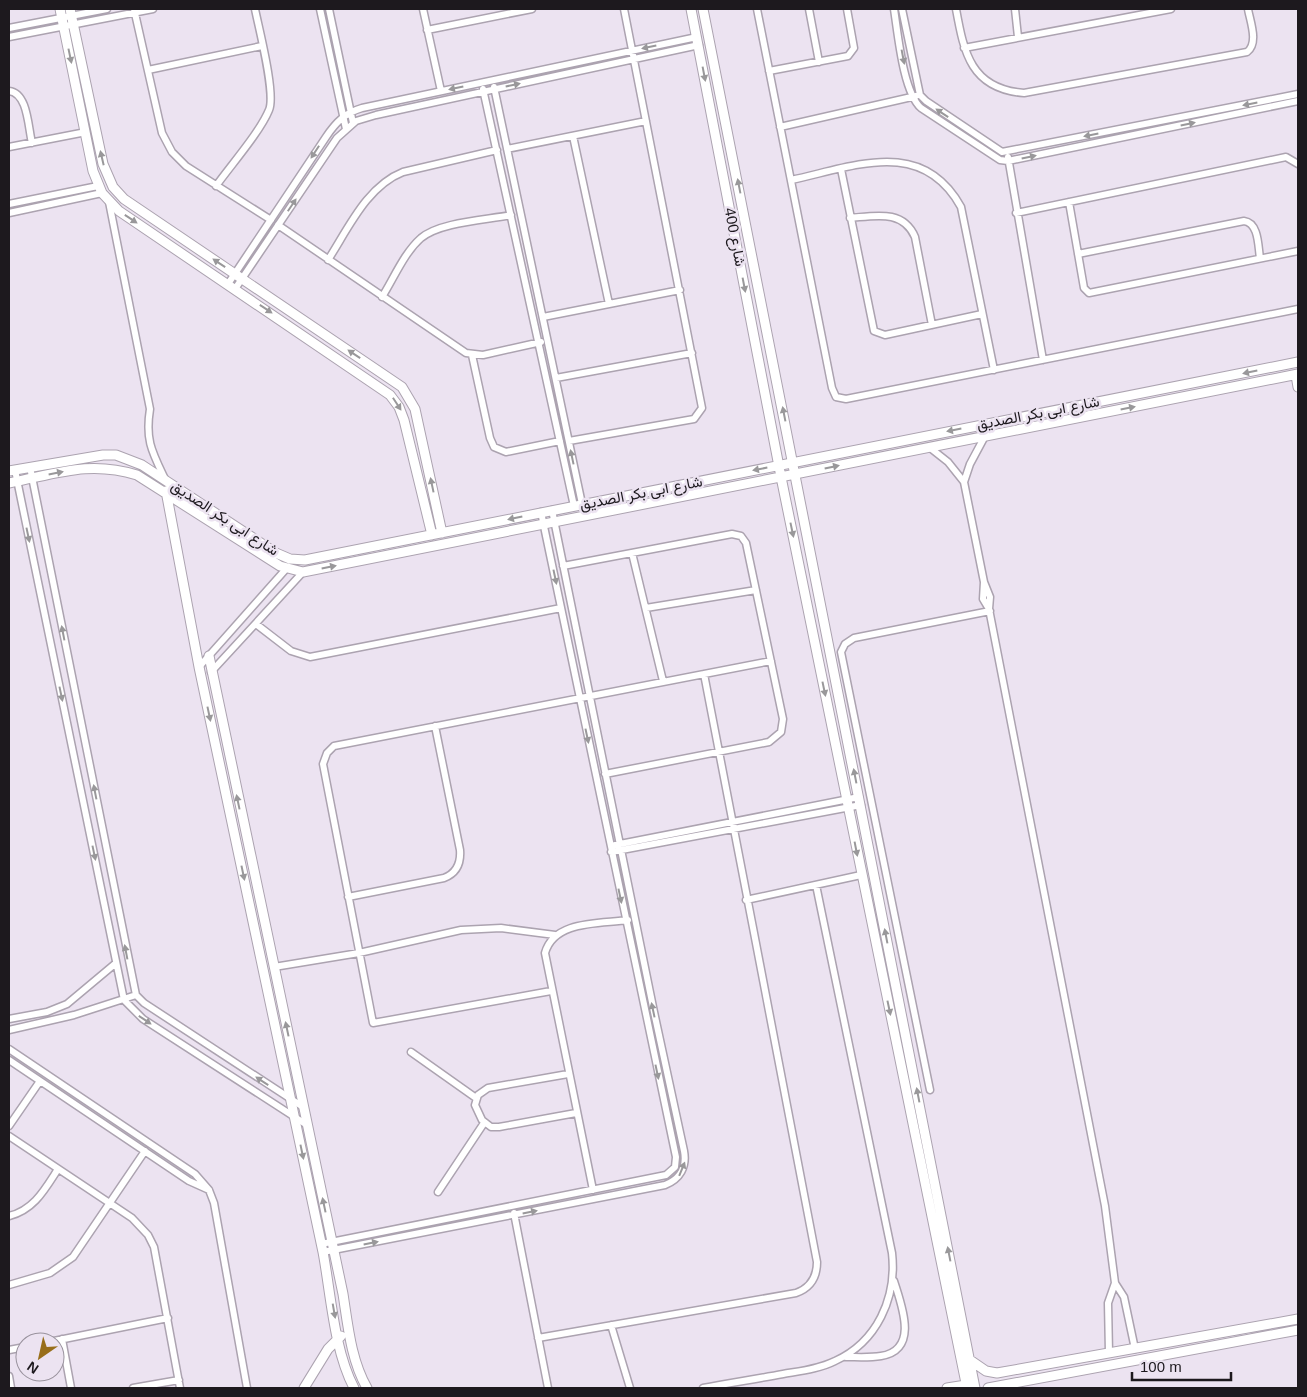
<svg xmlns="http://www.w3.org/2000/svg" width="1307" height="1397" font-family="Helvetica,Vazirmatn,sans-serif">
<style>
.lines{fill:none;stroke-linecap:round;stroke-linejoin:round}
.street-casing{stroke:#aca3b0;stroke-width:9}
.secondary-casing{stroke:#aca3b0;stroke-width:11}
.street{stroke:#fff;stroke-width:6}
.secondary{stroke:#fff;stroke-width:9}
.oneway{fill:#99989a}
.labels{text-anchor:middle;stroke-width:5;stroke-linejoin:round;paint-order:stroke}
.street-label{font-size:15px;fill:#1d191e;stroke:#ece3f1}
</style>
<rect width="100%" height="100%" fill="#ece3f1"/>
<g class="lines">
<!-- street casing -->
<g class="street-casing">
<path id="street" d="M 134,9 L 162,133 L 172,152 L 186,166 L 271,220
M 320,9 L 346,129
M 329,9 L 353,123
M 423,9 L 441,91
M 757,9 L 832,388 L 836,397 L 846,399 L 1298,309
M 809,9 L 819,62
M 894,9 C 898,34 903,92 921,108 L 1000,160 L 1008,161 L 1298,101
M 902,9 L 920,95 L 926,101 L 1002,152 L 1298,94
M 956,9 C 964,53 971,89 1024,93 L 1247,52 C 1259,43 1250,21 1248,9
M 1015,9 L 1018,37
M 9,28 L 107,9
M 427,30 L 532,9
M 9,37 L 153,9
M 964,48 L 1171,9
M 148,70 L 262,46
M 769,71 L 848,56 L 854,48 L 847,9
M 494,87 L 582,504
M 483,89 L 574,506
M 9,91 C 28,93 28,127 32,143
M 780,127 L 916,96
M 573,136 L 609,304
M 9,147 L 86,132
M 507,149 L 646,121
M 1008,157 L 1043,360
M 841,169 L 874,331 L 885,335 L 982,314
M 791,180 C 853,167 922,136 961,207 L 994,370
M 216,186 C 231,165 260,132 269,110 C 276,94 259,29 255,9
M 109,202 L 150,409 C 145,440 152,452 165,479
M 1069,202 L 1084,288 L 1089,293 L 1298,251
M 9,204 L 98,186
M 9,213 L 102,193
M 1016,213 L 1286,157 L 1298,164
M 850,218 C 875,216 903,209 915,237 L 932,325
M 278,225 L 466,353 L 483,355 L 541,342
M 1078,254 L 1244,221 C 1259,223 1258,246 1260,258
M 328,260 C 348,229 367,186 403,172 L 497,150
M 228,284 L 326,137 C 336,122 345,113 362,108 L 697,37
M 235,289 L 337,138 L 356,121 L 376,115 L 699,45
M 382,297 C 394,278 404,253 421,238 C 440,222 486,220 511,215
M 543,317 L 680,290
M 472,355 L 490,438 L 494,447 L 506,452 L 560,441
M 556,378 L 692,353
M 569,441 L 694,419 L 702,408 L 624,9
M 929,447 L 948,462 L 964,482 L 984,582 L 990,597 L 989,609 L 1105,1206 L 1115,1283 L 1124,1297 L 1135,1349
M 30,467 L 136,995 L 144,1003 L 303,1107
M 15,470 L 124,1000 L 143,1019 L 307,1125
M 964,482 L 970,464 L 985,436
M 632,553 L 663,681
M 563,566 L 732,534 L 741,536 L 746,543 L 783,719 L 781,732 L 769,742 L 605,774
M 984,582 L 983,599 L 989,609
M 646,608 L 756,590
M 256,624 L 291,651 L 310,657 L 561,608
M 199,667 L 286,569
M 211,672 L 303,572
M 615,845 L 859,797
M 611,852 L 861,805
M 348,897 L 444,878 C 457,873 461,863 460,850 L 435,726
M 746,900 L 861,875
M 274,967 L 359,953 L 461,930 L 501,928 L 555,935
M 551,991 L 373,1023 L 323,764 L 327,753 L 334,746 L 771,661
M 9,1019 L 47,1012 L 67,1004 L 116,963
M 9,1030 L 74,1015 L 136,995
M 9,1049 L 195,1174 L 209,1190 L 214,1203 L 247,1388
M 411,1052 L 476,1098
M 9,1060 L 189,1181 L 209,1190
M 568,1074 L 488,1088 L 478,1095 L 475,1105 L 482,1120 L 491,1127 L 499,1127 L 576,1113
M 930,1090 L 841,652 L 845,644 L 854,638 L 990,611
M 9,1126 L 40,1081
M 9,1136 L 132,1218 L 148,1235 L 154,1247 L 180,1388
M 593,1190 L 545,953 C 554,920 600,924 628,920
M 438,1192 L 484,1123
M 514,1213 L 548,1388
M 9,1216 C 34,1210 45,1189 58,1169
M 321,1244 L 666,1175 L 675,1167 L 676,1157 L 541,512
M 323,1252 L 665,1185 C 680,1179 687,1167 684,1151 L 654,1012 L 552,510
M 9,1285 L 50,1273 L 73,1257 L 145,1151
M 611,1325 L 630,1388
M 538,1338 L 796,1293 C 810,1288 817,1277 817,1262 C 781,1066 741,870 704,674
M 62,1339 L 71,1388
M 49,1342 L 168,1318
M 9,1350 L 25,1347
M 1109,1353 L 1108,1303 L 1115,1283
M 846,1357 C 857,1357 869,1358 881,1356 C 920,1350 901,1304 894,1281
M 9,1376 L 11,1388
M 133,1388 L 179,1380
M 703,1388 C 730,1383 756,1379 783,1374 C 800,1371 819,1369 835,1361 C 877,1342 897,1298 892,1253 L 816,885"/>
</g>
<!-- secondary casing -->
<g class="secondary-casing">
<path id="secondary" d="M 60,9 L 93,171 L 102,193 L 119,211 L 390,395 L 399,407 L 404,420 L 432,535
M 70,9 L 103,164 L 113,187 L 124,199 L 402,387 L 415,409 L 442,533
M 691,9 L 781,477 L 967,1388
M 703,9 L 975,1388
M 1296,375 L 1298,387
M 9,471 L 103,455 L 116,455 L 142,465 L 276,553 L 290,559 L 305,560 L 1298,362
M 9,483 C 56,474 89,460 137,475 L 280,566 L 303,572 L 1298,374
M 166,491 L 199,667 L 323,1252 C 331,1295 334,1350 354,1388
M 209,656 L 343,1294 C 348,1326 351,1360 367,1388
M 970,1360 L 986,1371 L 997,1373 L 1298,1319
M 304,1388 L 328,1349 L 341,1336
M 947,1388 L 966,1385
M 988,1388 L 1298,1330"/>
</g>
<!-- street -->
<use href="#street" class="street"/>
<!-- secondary -->
<use href="#secondary" class="secondary"/>
</g>
<!-- one-way arrows -->
<defs><path id="oneway-solid" d="M-6-.8H1V-3.2L6.5 0L1 3.2V.8H-6Z" transform="scale(1.25)"/></defs>
<g class="oneway">
<use href="#oneway-solid" transform="translate(649 47) rotate(168)"/>
<use href="#oneway-solid" transform="translate(70 56) rotate(78)"/>
<use href="#oneway-solid" transform="translate(903 57) rotate(79)"/>
<use href="#oneway-solid" transform="translate(704 74) rotate(79)"/>
<use href="#oneway-solid" transform="translate(513 85) rotate(-12)"/>
<use href="#oneway-solid" transform="translate(456 88) rotate(168)"/>
<use href="#oneway-solid" transform="translate(1250 104) rotate(169)"/>
<use href="#oneway-solid" transform="translate(942 113) rotate(-146)"/>
<use href="#oneway-solid" transform="translate(1188 124) rotate(-12)"/>
<use href="#oneway-solid" transform="translate(1091 135) rotate(169)"/>
<use href="#oneway-solid" transform="translate(315 152) rotate(123)"/>
<use href="#oneway-solid" transform="translate(1029 157) rotate(-12)"/>
<use href="#oneway-solid" transform="translate(102 158) rotate(-103)"/>
<use href="#oneway-solid" transform="translate(739 186) rotate(-101)"/>
<use href="#oneway-solid" transform="translate(292 205) rotate(-56)"/>
<use href="#oneway-solid" transform="translate(131 219) rotate(34)"/>
<use href="#oneway-solid" transform="translate(219 263) rotate(-146)"/>
<use href="#oneway-solid" transform="translate(744 285) rotate(79)"/>
<use href="#oneway-solid" transform="translate(266 309) rotate(34)"/>
<use href="#oneway-solid" transform="translate(354 354) rotate(-146)"/>
<use href="#oneway-solid" transform="translate(1250 372) rotate(168)"/>
<use href="#oneway-solid" transform="translate(397 404) rotate(57)"/>
<use href="#oneway-solid" transform="translate(1128 408) rotate(-11)"/>
<use href="#oneway-solid" transform="translate(784 414) rotate(-101)"/>
<use href="#oneway-solid" transform="translate(954 430) rotate(169)"/>
<use href="#oneway-solid" transform="translate(572 457) rotate(-102)"/>
<use href="#oneway-solid" transform="translate(832 467) rotate(-12)"/>
<use href="#oneway-solid" transform="translate(760 469) rotate(169)"/>
<use href="#oneway-solid" transform="translate(56 473) rotate(-11)"/>
<use href="#oneway-solid" transform="translate(432 485) rotate(-102)"/>
<use href="#oneway-solid" transform="translate(515 518) rotate(168)"/>
<use href="#oneway-solid" transform="translate(792 530) rotate(78)"/>
<use href="#oneway-solid" transform="translate(28 535) rotate(78)"/>
<use href="#oneway-solid" transform="translate(329 567) rotate(-11)"/>
<use href="#oneway-solid" transform="translate(555 577) rotate(78)"/>
<use href="#oneway-solid" transform="translate(63 633) rotate(-101)"/>
<use href="#oneway-solid" transform="translate(824 689) rotate(78)"/>
<use href="#oneway-solid" transform="translate(61 694) rotate(78)"/>
<use href="#oneway-solid" transform="translate(209 714) rotate(78)"/>
<use href="#oneway-solid" transform="translate(587 736) rotate(78)"/>
<use href="#oneway-solid" transform="translate(855 776) rotate(-101)"/>
<use href="#oneway-solid" transform="translate(95 792) rotate(-101)"/>
<use href="#oneway-solid" transform="translate(238 802) rotate(-102)"/>
<use href="#oneway-solid" transform="translate(856 849) rotate(79)"/>
<use href="#oneway-solid" transform="translate(94 853) rotate(78)"/>
<use href="#oneway-solid" transform="translate(243 873) rotate(78)"/>
<use href="#oneway-solid" transform="translate(620 896) rotate(78)"/>
<use href="#oneway-solid" transform="translate(886 936) rotate(-101)"/>
<use href="#oneway-solid" transform="translate(126 952) rotate(-101)"/>
<use href="#oneway-solid" transform="translate(889 1008) rotate(78)"/>
<use href="#oneway-solid" transform="translate(653 1010) rotate(-102)"/>
<use href="#oneway-solid" transform="translate(145 1020) rotate(34)"/>
<use href="#oneway-solid" transform="translate(287 1029) rotate(-102)"/>
<use href="#oneway-solid" transform="translate(657 1072) rotate(78)"/>
<use href="#oneway-solid" transform="translate(262 1081) rotate(-147)"/>
<use href="#oneway-solid" transform="translate(918 1095) rotate(-101)"/>
<use href="#oneway-solid" transform="translate(302 1152) rotate(78)"/>
<use href="#oneway-solid" transform="translate(682 1169) rotate(-68)"/>
<use href="#oneway-solid" transform="translate(324 1205) rotate(-102)"/>
<use href="#oneway-solid" transform="translate(530 1212) rotate(-11)"/>
<use href="#oneway-solid" transform="translate(371 1243) rotate(-11)"/>
<use href="#oneway-solid" transform="translate(949 1254) rotate(-101)"/>
<use href="#oneway-solid" transform="translate(334 1311) rotate(80)"/>
</g>
<g class="labels">
<!-- street labels -->
<g class="street-label">
<text transform="translate(735 237) rotate(79)" y="5">شارع 400</text>
<text transform="translate(1038 413) rotate(-11)" y="5">شارع ابى بكر الصديق</text>
<text transform="translate(641 493) rotate(-11)" y="5">شارع ابى بكر الصديق</text>
<text transform="translate(225 518) rotate(33)" y="5">شارع ابى بكر الصديق</text>
</g>
</g>
<!-- border -->
<rect width="1307" height="1397" fill="none" stroke="#1d191e" stroke-width="20"/>
<!-- north arrow -->
<g transform="translate(40 1357) rotate(214)"><circle r="24" fill="#ece3f1" stroke="#99929d"/>
<path d="M0-4L9 19L0 12L-9 19Z" fill="#986e1a"/>
<text y="-8" font-size="14" font-weight="bold" text-anchor="middle" fill="#1d191e">N</text>
</g>
<!-- scale -->
<path d="M1132 1372v8h99v-8" fill="none" stroke="#1d191e" stroke-width="2.5"/>
<text x="1140" y="1372" font-size="15" fill="#1d191e" stroke="#ece3f1" stroke-width="4" paint-order="stroke">100 m</text>
</svg>
